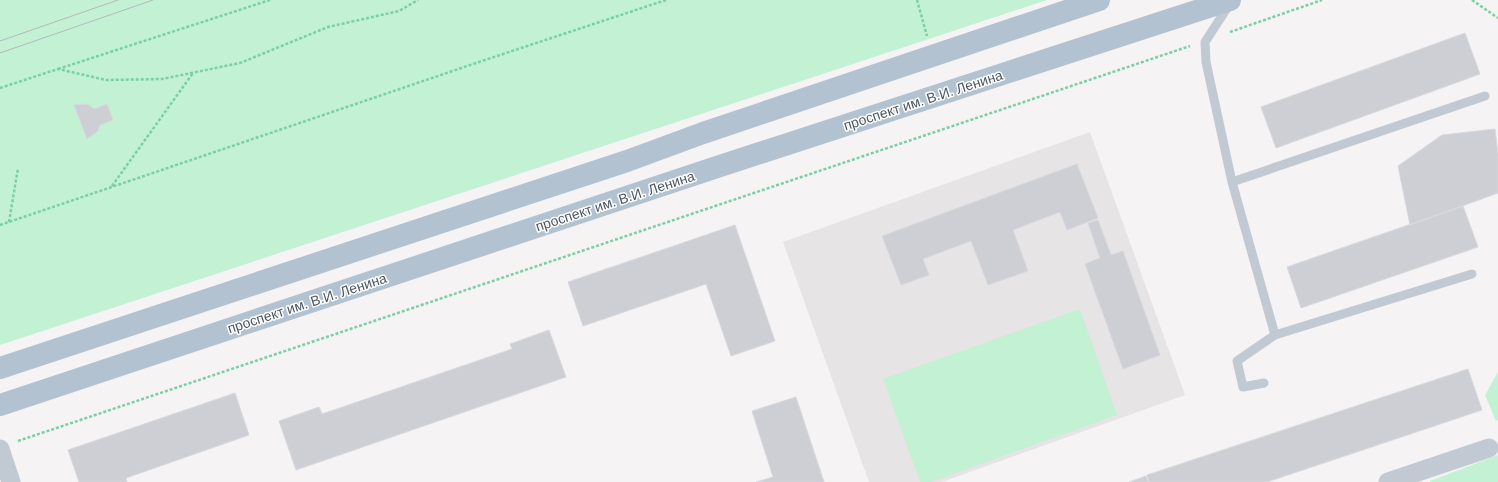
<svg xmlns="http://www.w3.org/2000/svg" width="1498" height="482" font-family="Helvetica,sans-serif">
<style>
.education{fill:#e6e4e5}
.green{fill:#c3f1d4}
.building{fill:#cdcfd5;stroke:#d7d9de}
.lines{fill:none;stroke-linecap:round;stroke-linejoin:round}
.path{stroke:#7ad0a4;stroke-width:2.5;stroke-dasharray:3 2;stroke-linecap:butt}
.service{stroke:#c1cad2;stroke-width:9}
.minor{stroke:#c1cad2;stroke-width:19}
.primary{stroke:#b3c2d1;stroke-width:22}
.tram{stroke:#b5b8bd;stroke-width:1}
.labels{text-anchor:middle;stroke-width:3;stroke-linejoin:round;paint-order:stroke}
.street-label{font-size:14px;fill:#4a5661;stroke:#fff}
</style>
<rect width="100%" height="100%" fill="#f5f3f3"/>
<!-- education -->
<path class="education" d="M 1090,132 L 1185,395 L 942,482 L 869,482 L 783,242 Z"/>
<!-- green -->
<path class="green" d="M 0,0 L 1047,0 L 0,345 Z
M 1080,309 L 1117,415 L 931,482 L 920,482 L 883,379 Z
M 1498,372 L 1498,420 L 1496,421 L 1485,395 Z
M 1498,455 L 1498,482 L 1430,482 L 1430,481 Z"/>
<!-- building -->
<path class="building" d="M 1465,33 L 1480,74 L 1276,148 L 1261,107 Z
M 82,104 L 89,105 L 94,109 L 107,104 L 113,120 L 100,125 L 98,131 L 87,139 L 74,105 Z
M 1495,129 L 1498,154 L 1498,193 L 1410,225 L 1398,166 L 1442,135 Z
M 1077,164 L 1098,218 L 1067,230 L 1060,212 L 1013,230 L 1028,271 L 988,285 L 971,241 L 923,259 L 929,275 L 901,285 L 882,236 Z
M 1463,206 L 1478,247 L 1301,308 L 1287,267 Z
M 1098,220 L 1111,255 L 1123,251 L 1160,355 L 1123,369 L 1085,264 L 1100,258 L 1088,223 Z
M 735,225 L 775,341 L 731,356 L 706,284 L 583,326 L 568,282 Z
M 549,330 L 566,377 L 296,470 L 279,421 L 319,407 L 322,414 L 512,349 L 510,344 Z
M 1468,369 L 1482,410 L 1267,482 L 1149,482 L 1147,475 Z
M 235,393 L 249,435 L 126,478 L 127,482 L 79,482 L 68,450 Z
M 796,397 L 824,482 L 756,482 L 773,477 L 752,411 Z
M 1146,476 L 1148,482 L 1129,482 Z"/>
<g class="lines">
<!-- path -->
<path class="path" d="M 917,0 L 927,36
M 1472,0 L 1498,18
M 1230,32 L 1322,0
M 58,69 L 270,0
M 0,88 L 58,69 L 106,80 L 162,79 L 240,63 L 328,27 L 399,11 L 418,0
M 112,186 L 193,73
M 9,222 L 18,168
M 0,225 L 479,62 L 666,0
M 18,441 L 1190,46"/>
<!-- service -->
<path class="service" d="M 1229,5 L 1205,42 L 1206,62 L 1232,182 L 1275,335 L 1472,274
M 1232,182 L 1485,96
M 1264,383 L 1243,387 L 1237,361 L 1275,335"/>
<!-- minor -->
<path class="minor" d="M 0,449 L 11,482
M 1388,482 L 1489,448"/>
<!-- primary -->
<path class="primary" d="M 0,368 L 627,161 L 703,133 L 1099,0
M 0,405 L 720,166 L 1230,0"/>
<!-- tram -->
<path class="tram" d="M 0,41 L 118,0
M 0,53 L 153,0"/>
</g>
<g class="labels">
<!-- street labels -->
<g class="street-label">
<text transform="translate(923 100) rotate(-18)" y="5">проспект им. В.И. Ленина</text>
<text transform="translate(615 201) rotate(-18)" y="5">проспект им. В.И. Ленина</text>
<text transform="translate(307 303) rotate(-18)" y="5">проспект им. В.И. Ленина</text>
</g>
</g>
</svg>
